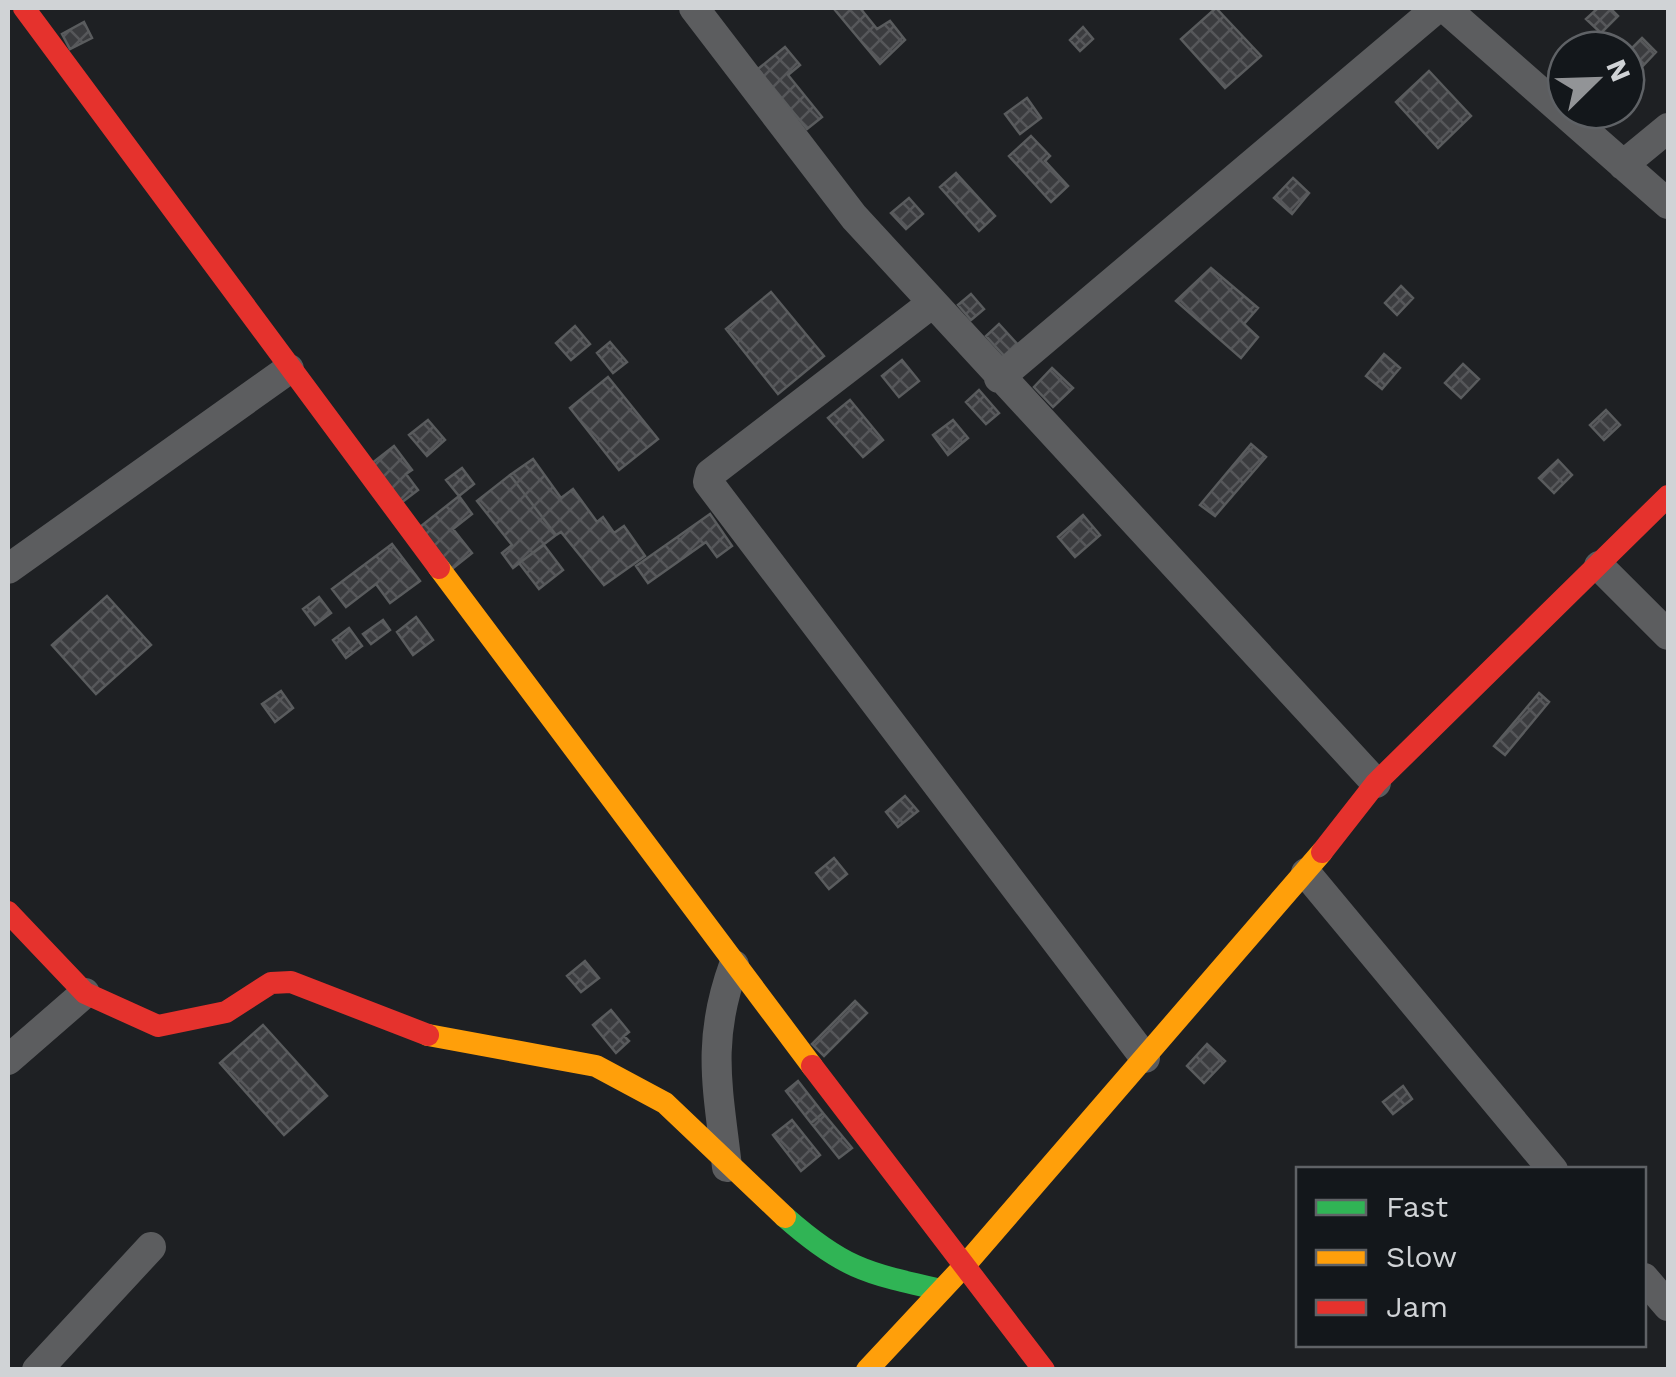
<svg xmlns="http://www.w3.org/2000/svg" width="1676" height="1377" font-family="'Work Sans',sans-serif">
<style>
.building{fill:url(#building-cross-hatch);stroke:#5a5c5e;stroke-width:2.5}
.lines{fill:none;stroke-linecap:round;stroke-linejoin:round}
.street{stroke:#5c5d5f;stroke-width:30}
.fast{stroke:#30b455;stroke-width:22}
.slow{stroke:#ff9f0a;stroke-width:22}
.jam{stroke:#e5322d;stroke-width:22}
</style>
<defs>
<pattern id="building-cross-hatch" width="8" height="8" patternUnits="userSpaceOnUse" patternTransform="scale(2.5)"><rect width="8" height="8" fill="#3b3c3f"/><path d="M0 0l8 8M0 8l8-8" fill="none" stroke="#56575a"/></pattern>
</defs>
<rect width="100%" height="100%" fill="#1e2023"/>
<!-- building -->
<path class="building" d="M 838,8 L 860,8 L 877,29 L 890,21 L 905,40 L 880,64 L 835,10 Z
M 1216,8 L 1261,56 L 1225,88 L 1181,39 Z
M 1598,8 L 1610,8 L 1618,16 L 1601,33 L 1586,19 Z
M 84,22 L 92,38 L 70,49 L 62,34 Z
M 1083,27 L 1093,39 L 1080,51 L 1070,40 Z
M 1642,38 L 1656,52 L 1640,69 L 1626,54 Z
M 785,47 L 800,65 L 788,75 L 822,117 L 807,129 L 758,69 Z
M 1429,71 L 1471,116 L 1438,148 L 1396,102 Z
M 1027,98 L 1041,118 L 1020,134 L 1005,114 Z
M 1031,136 L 1050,156 L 1045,161 L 1068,186 L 1051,202 L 1009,156 Z
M 956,173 L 995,216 L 979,231 L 940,187 Z
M 1293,178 L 1309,193 L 1292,214 L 1274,198 Z
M 909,198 L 923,214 L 906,229 L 891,213 Z
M 1211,268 L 1258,308 L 1244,324 L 1258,337 L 1241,358 L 1176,301 Z
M 1401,286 L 1413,298 L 1397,315 L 1385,303 Z
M 771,292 L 824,356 L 778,394 L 726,329 Z
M 971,294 L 984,309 L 971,320 L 958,305 Z
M 999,324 L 1020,347 L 1007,359 L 986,336 Z
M 575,326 L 590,344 L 571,360 L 556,343 Z
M 610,342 L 627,362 L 613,373 L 597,353 Z
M 1384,354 L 1400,368 L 1382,389 L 1366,376 Z
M 902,360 L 919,381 L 899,397 L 882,376 Z
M 1463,364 L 1479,379 L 1461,398 L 1445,383 Z
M 1052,368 L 1073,388 L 1053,407 L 1034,387 Z
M 608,377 L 658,439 L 619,470 L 570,408 Z
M 979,390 L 999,413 L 986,424 L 966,402 Z
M 850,400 L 883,440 L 863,457 L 828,418 Z
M 1606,410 L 1620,425 L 1604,440 L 1590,425 Z
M 428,420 L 445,440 L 427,456 L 409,435 Z
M 953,420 L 968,438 L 948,455 L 933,435 Z
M 1251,444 L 1266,457 L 1215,516 L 1200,505 Z
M 394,446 L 412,470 L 406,474 L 418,490 L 401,503 L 371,464 Z
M 533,459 L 561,498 L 573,489 L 597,522 L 603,517 L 614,533 L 624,526 L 645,556 L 604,585 L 561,532 L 556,535 L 510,475 Z
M 1558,460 L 1572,475 L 1554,493 L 1539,478 Z
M 462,468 L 474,484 L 459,496 L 446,480 Z
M 510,475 L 556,535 L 513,568 L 502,553 L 512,545 L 477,501 Z
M 459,496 L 472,514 L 453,529 L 472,553 L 452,569 L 420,527 Z
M 710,514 L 732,546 L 717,557 L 706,542 L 648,583 L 636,566 Z
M 1083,515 L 1100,535 L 1075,557 L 1058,537 Z
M 392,544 L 420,581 L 390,603 L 376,584 L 346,607 L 332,589 Z
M 544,545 L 563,570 L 539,589 L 519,563 Z
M 107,596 L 151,645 L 96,694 L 52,645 Z
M 319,597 L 331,613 L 315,625 L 303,609 Z
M 416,617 L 433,640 L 413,655 L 397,632 Z
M 383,620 L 390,630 L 371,644 L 363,634 Z
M 349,628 L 362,646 L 346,658 L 333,640 Z
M 281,691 L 293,708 L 275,722 L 262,704 Z
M 1539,693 L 1549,702 L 1505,755 L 1494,746 Z
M 905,796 L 918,811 L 898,827 L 886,812 Z
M 834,858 L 847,874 L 829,889 L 816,873 Z
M 585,961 L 599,978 L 581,992 L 567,976 Z
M 855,1001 L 867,1013 L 824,1056 L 812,1044 Z
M 611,1010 L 629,1032 L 624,1036 L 629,1041 L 616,1053 L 593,1025 Z
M 263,1025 L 327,1096 L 284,1135 L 220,1063 Z
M 1207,1044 L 1225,1061 L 1204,1083 L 1187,1066 Z
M 798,1081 L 823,1113 L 811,1123 L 786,1091 Z
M 1403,1086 L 1412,1099 L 1393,1114 L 1383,1102 Z
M 823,1113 L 852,1148 L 839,1158 L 811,1123 Z
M 792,1120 L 820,1155 L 801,1171 L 773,1135 Z"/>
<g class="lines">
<!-- street -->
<path class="street" d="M 694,8 L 854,217 L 1376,783
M 1445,8 L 1668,204
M 1623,165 L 1668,128
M 931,304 L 710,474 L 708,482 L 1145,1058
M 999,378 L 1437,8
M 1599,566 L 1668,635
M 8,569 L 289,369
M 1306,873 L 1553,1170
M 8,1060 L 85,993
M 727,1167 C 718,1088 706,1042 734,965
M 1644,1278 L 1668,1306
M 37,1370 L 151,1247"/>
<!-- fast -->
<path class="fast" d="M 785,1217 C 844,1269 866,1273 941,1290"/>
<!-- slow -->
<path class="slow" d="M 439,568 L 812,1066
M 428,1035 L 596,1066 L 665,1103 L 785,1217
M 867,1370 L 966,1264 L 1322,852"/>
<!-- jam -->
<path class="jam" d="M 24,8 L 439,568
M 1322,852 L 1376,783 L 1668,496
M 8,912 L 85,993 L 158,1026 L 226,1012 L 271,983 L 291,982 L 428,1035
M 812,1066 L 1044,1370"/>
</g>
<!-- border -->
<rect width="1676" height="1377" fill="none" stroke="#d0d3d6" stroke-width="20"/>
<!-- legend -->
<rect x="1296" y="1167" width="350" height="180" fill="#13171b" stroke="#5f6266" stroke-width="2.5"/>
<rect x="1316" y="1200" width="50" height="15" fill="#30b455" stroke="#5f6266" stroke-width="2.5"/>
<text x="1386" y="1217" font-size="30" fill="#d0d3d6">Fast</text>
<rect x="1316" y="1250" width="50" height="15" fill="#ff9f0a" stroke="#5f6266" stroke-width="2.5"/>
<text x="1386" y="1267" font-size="30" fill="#d0d3d6">Slow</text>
<rect x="1316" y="1300" width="50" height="15" fill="#e5322d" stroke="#5f6266" stroke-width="2.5"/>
<text x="1386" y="1317" font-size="30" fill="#d0d3d6">Jam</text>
<!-- north arrow -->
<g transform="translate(1596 80) rotate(67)"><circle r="48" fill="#13171b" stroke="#5f6266" stroke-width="2.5"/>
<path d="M0-8L18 38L0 25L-18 38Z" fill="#929497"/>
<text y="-15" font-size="28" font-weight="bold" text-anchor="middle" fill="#d0d3d6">N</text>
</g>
</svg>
